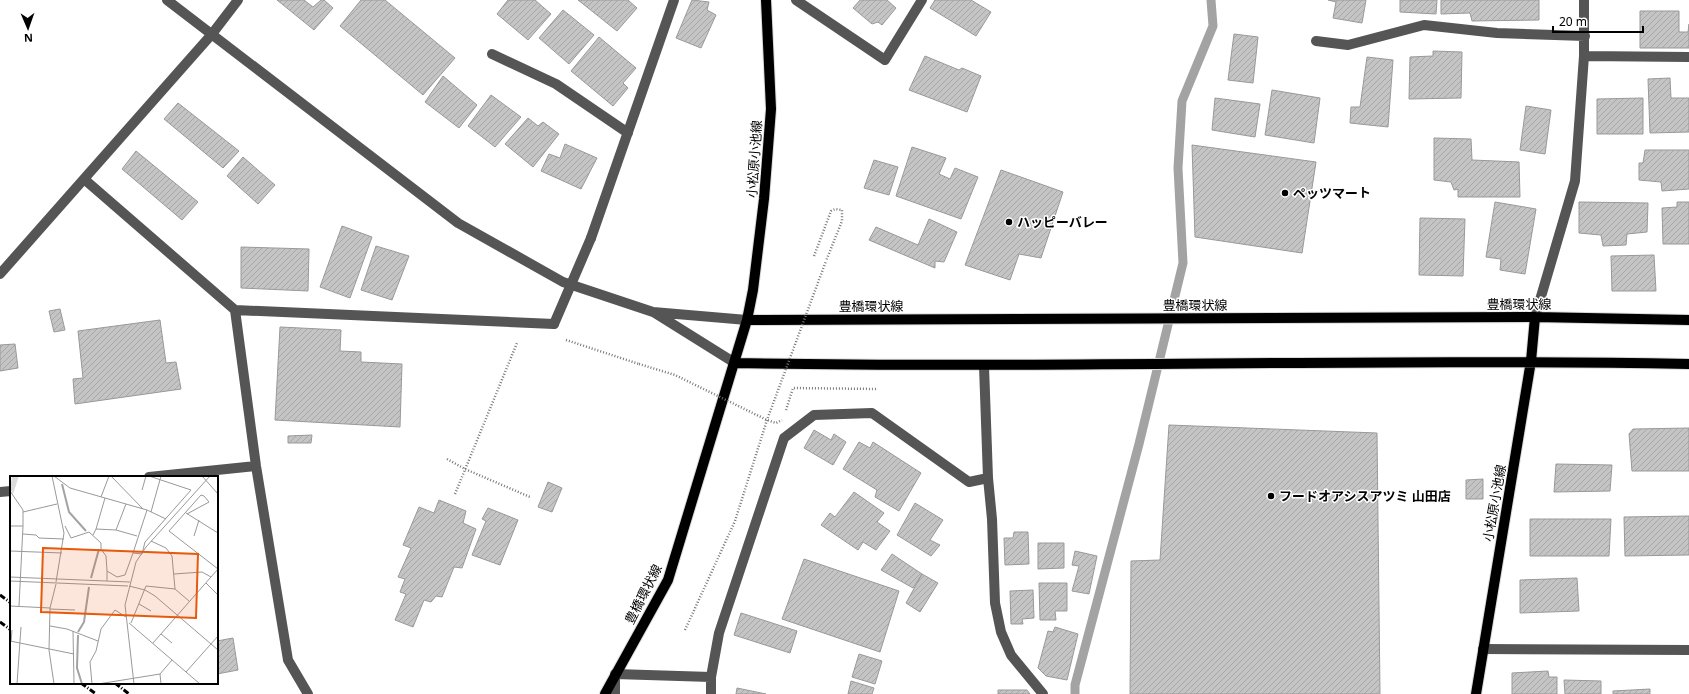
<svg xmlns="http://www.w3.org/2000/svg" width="1689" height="694" font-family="'Noto Sans','Noto Sans JP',sans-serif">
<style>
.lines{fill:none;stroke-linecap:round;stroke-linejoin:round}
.stream{stroke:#a3a3a3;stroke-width:9}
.building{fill:url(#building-hatch);stroke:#999}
.major-casing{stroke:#dbdbdb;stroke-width:12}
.path{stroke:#777;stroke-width:2.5;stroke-dasharray:1 2;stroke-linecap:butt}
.minor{stroke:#555;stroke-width:10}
.major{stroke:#000;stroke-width:10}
.rail{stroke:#000;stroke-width:3;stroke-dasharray:6 2 1 2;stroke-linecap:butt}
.path-bridge{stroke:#777;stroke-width:2.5;stroke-dasharray:1 2;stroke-linecap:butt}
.minor-bridge{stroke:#555;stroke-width:10}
.poi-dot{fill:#000;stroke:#fff;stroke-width:1.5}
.labels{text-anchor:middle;stroke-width:3;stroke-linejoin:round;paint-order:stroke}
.street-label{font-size:13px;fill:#000;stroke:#fff}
.poi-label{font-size:13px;font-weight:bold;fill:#000;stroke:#fff;text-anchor:start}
.inset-river{fill:none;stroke:#a3a3a3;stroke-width:2}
.inset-road{fill:none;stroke:#999;stroke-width:1}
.view{fill:#e8590c;fill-opacity:0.15;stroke:#e8590c;stroke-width:2}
.inset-edge{fill:none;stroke:#000;stroke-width:2}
</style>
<defs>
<pattern id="building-hatch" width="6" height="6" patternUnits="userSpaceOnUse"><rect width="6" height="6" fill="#c4c4c4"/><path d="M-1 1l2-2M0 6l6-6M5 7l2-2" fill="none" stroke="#a7a7a7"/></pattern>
</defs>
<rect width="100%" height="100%" fill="#fff"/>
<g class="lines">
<!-- stream -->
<path class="stream" d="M 1075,694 L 1075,685 L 1139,444 L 1183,263 L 1178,168 L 1182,101 L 1213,26 L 1211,0"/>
</g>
<!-- building -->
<path class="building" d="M 277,0 L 304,0 L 313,7 L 321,0 L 324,0 L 333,8 L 314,30 Z
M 361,0 L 385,0 L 455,58 L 423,95 L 340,26 Z
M 508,0 L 535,0 L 551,14 L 528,40 L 497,14 Z
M 578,0 L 628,0 L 637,8 L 617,31 Z
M 692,0 L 709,2 L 707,10 L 716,15 L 701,48 L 676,38 Z
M 860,0 L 887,0 L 896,8 L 882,25 L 878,22 L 872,24 L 853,8 Z
M 935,0 L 971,0 L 991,12 L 976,36 L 930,8 Z
M 1328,0 L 1366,0 L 1362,23 L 1333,18 L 1336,2 Z
M 1400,0 L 1437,0 L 1436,14 L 1400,12 Z
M 1441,0 L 1539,0 L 1539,20 L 1472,21 L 1470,13 L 1441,14 Z
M 563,10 L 594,35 L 569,64 L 539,38 Z
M 1640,11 L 1679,11 L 1679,32 L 1688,32 L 1689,24 L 1689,48 L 1640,48 Z
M 1234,34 L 1258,37 L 1253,83 L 1228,80 Z
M 599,37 L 636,68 L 623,83 L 628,88 L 613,106 L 571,71 Z
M 1433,51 L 1462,52 L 1461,98 L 1409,99 L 1410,57 L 1433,56 Z
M 925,56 L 959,70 L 962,68 L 981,76 L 967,112 L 909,90 Z
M 1367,57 L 1393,60 L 1388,127 L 1350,123 L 1351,107 L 1360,107 Z
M 443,76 L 477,105 L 459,128 L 425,102 Z
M 1670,78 L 1671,98 L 1689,98 L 1689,132 L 1650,133 L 1648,79 Z
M 1272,90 L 1320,98 L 1314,143 L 1265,135 Z
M 491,95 L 521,117 L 495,147 L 468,126 Z
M 1215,98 L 1260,104 L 1255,137 L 1212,130 Z
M 1643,98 L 1643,134 L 1597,134 L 1597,99 Z
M 178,103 L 239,151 L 223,168 L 164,119 Z
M 1526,106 L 1551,110 L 1545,154 L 1520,150 Z
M 528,118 L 538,126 L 543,122 L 559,134 L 533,167 L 505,144 Z
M 1434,138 L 1471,139 L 1472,160 L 1519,162 L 1520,197 L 1458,197 L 1458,189 L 1454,190 L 1451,182 L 1434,180 Z
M 565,144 L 597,158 L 581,189 L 541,171 L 549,154 L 560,158 Z
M 1192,145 L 1316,162 L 1302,253 L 1195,237 Z
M 912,147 L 946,158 L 939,174 L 950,179 L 955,168 L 978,177 L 961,219 L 896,196 Z
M 1645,150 L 1689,150 L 1689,189 L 1662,191 L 1661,182 L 1639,180 L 1639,163 L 1643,163 Z
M 136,151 L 198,202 L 182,220 L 122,169 Z
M 243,157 L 275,185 L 258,204 L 227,176 Z
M 874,160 L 898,167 L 889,195 L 864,188 Z
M 1001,170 L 1063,192 L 1041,258 L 1019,254 L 1010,280 L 965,265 Z
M 1495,202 L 1536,209 L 1525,274 L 1500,270 L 1501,259 L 1486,257 Z
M 1579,202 L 1648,203 L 1647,232 L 1627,234 L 1626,245 L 1603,246 L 1601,235 L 1579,233 Z
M 1677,202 L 1689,202 L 1689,244 L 1663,244 L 1662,208 L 1677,207 Z
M 1420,218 L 1465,219 L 1463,276 L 1419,275 Z
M 929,219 L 957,232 L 944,262 L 935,261 L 935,268 L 869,240 L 876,227 L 918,245 Z
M 342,226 L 372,237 L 350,298 L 320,287 Z
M 376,246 L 409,256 L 392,300 L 361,290 Z
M 241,247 L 309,249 L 308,291 L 241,288 Z
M 1654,255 L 1656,291 L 1612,291 L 1611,256 Z
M 60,309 L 65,330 L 54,332 L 49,311 Z
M 160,320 L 166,363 L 176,362 L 181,389 L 75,404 L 73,379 L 83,378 L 78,331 Z
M 280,327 L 341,330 L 340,351 L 361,352 L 361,362 L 402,364 L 400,427 L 275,420 Z
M 15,344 L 18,368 L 0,371 L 0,345 Z
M 1169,425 L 1377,433 L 1380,694 L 1130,694 L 1131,561 L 1160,560 Z
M 1689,428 L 1689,471 L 1632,471 L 1629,434 L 1633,429 Z
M 814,430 L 831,440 L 834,434 L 846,442 L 833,465 L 804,448 Z
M 312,435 L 311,443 L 288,443 L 288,436 Z
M 859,442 L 870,448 L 873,442 L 921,473 L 899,511 L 875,497 L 877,490 L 843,469 Z
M 1556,464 L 1612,465 L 1610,491 L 1554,492 Z
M 1483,479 L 1483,499 L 1466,499 L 1466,480 Z
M 548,482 L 562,488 L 552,512 L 538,507 Z
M 854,492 L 884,513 L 877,522 L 890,531 L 876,550 L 863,542 L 858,550 L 821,525 L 830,513 L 835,517 Z
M 439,500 L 466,511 L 463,523 L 476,529 L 462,568 L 454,567 L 442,597 L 436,596 L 431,602 L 424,600 L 413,627 L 395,620 L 406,594 L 400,592 L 405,579 L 398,577 L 411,548 L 403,545 L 419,507 L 434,513 Z
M 915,503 L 943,520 L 930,540 L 940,545 L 931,556 L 897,535 Z
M 488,508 L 518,520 L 500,565 L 472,555 L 486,521 L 482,519 Z
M 1689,516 L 1689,555 L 1625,556 L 1624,517 Z
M 1530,519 L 1611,519 L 1609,556 L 1530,556 Z
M 1014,532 L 1028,532 L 1029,564 L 1005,565 L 1004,538 L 1013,538 Z
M 1038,543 L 1064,543 L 1064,568 L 1038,569 Z
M 1075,551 L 1097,556 L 1089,594 L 1072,591 L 1079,566 L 1072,565 Z
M 892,554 L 922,574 L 913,588 L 881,570 Z
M 804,559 L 899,591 L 880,652 L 782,619 Z
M 922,574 L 938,583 L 920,612 L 906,603 Z
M 1577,578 L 1579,611 L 1520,613 L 1520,580 Z
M 1039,583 L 1067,583 L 1067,611 L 1055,611 L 1056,620 L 1040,620 Z
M 1033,590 L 1034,618 L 1022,619 L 1023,624 L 1011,624 L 1010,591 Z
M 741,613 L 797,631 L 790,653 L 734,635 Z
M 1055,627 L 1078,634 L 1067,680 L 1046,676 L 1038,668 L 1048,631 L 1053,632 Z
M 233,638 L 238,670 L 217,674 L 217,641 Z
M 859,654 L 882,661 L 875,684 L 852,677 Z
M 1548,671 L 1549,677 L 1557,677 L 1557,694 L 1512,694 L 1512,673 Z
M 1564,680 L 1601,681 L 1601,694 L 1565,694 Z
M 851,681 L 874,688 L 872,694 L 848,694 Z
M 737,688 L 766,694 L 736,694 Z
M 1650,689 L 1650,694 L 1613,694 L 1613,691 Z
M 998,690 L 1027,690 L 1030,694 L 998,694 Z"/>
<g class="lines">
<!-- major casing -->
<g class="major-casing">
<path id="major" d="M 747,320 L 1535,317 L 1689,320
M 735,363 C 1053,369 1371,358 1689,364
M 605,694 L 668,580 L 747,320 L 753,290 L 764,199 L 771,109 L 766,0
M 1476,694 L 1531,361 L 1535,317"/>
</g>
<!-- path -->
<path class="path" d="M 814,256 L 831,211 L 835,209 L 842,210 L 842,221 L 826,261
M 566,340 L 639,364
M 786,410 L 793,388 L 878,389
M 447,459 L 465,469 L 530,497
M 455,494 L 517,343"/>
<!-- minor -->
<path class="minor" d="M 167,0 L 458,223 L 563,282 L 653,312 L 747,320
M 796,0 L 885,60 L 922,0
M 1316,41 L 1348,45 L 1424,25 L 1497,33 L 1585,36
M 492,54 L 556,84 L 628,133
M 1584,56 L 1689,57
M 84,179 L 235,310
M 591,238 L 674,0
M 0,274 L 212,34 L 238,0
M 655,313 L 735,363
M 1535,317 L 1575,181 L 1584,56 L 1584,0
M 149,477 L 256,466
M 988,478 L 992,519 L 995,603 L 1001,632 L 1011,655 L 1043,694
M 0,492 L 11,491
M 1483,649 L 1689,650
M 711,677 L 719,633 L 784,438 L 814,415 L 872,413 L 969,482 L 988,478 L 984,366
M 308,694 L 288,660 L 256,466 L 235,310 L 554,324
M 615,694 L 615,674 L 711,677 L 711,694"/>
<!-- major -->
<use href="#major" class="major"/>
<!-- rail -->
<path class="rail" d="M 0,595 L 11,603
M 0,622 L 11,630
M 81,683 L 96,694
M 115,683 L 129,694"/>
<!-- path-bridge -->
<path class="path-bridge" d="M 639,364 L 675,375 L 767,420 L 776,423 L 782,420
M 685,630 L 735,521 L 767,420 L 826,261"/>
<!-- minor-bridge -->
<path class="minor-bridge" d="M 554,324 L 591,238"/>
</g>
<!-- markers -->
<g class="poi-dot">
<circle cx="1285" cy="193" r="4"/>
<circle cx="1009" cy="222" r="4"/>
<circle cx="1271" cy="496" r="4"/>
</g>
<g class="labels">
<!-- street labels -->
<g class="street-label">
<text transform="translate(754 159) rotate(-86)" y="5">小松原小池線</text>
<text x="1519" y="309">豊橋環状線</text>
<text x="1195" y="310">豊橋環状線</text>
<text x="871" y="311">豊橋環状線</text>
<text transform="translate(1494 503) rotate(-80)" y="5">小松原小池線</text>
<text transform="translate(643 594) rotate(-63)" y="5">豊橋環状線</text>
</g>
<!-- poi labels -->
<g class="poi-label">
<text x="1293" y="198">ペッツマート</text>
<text x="1017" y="227">ハッピーバレー</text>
<text x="1279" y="501">フードオアシスアツミ 山田店</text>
</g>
</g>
<!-- overview -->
<g transform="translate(10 476)">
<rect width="208" height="208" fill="#fff"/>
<path d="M 2,0 L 9,0 L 3,18 L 0,13 Z" fill="#dcdcdc"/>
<path class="inset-river" d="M 52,8 L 59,36 L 76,55M 81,102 L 89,73M 68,156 L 74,146 L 79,111M 68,159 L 67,192 L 72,208"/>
<path class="inset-road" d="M 42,0 L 54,57 L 46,106M 44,0 L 60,12 L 137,34 L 156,43M 101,0 L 133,33M 192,0 L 208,18M 132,14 L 136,0M 0,15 L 13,34 L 13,50M 91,21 L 99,0M 137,34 L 123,77 L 132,78 L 135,66 L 181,14 L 139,0M 13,36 L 47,28M 141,36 L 151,0M 176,37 L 208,57M 177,38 L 199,26 L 194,20 L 191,19 L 159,55 L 208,93M 0,50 L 13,50 L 9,130M 55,50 L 61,62 L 79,56 L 91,67 L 91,73 L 96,80 L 97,95M 86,53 L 95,22M 106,54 L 127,60M 13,58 L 26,59 L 29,62 L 54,63M 83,59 L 86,53 L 106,54 L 116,28M 184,60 L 189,44M 0,75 L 52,77M 164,98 L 192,96 L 201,101M 0,101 L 120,106M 0,105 L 118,110M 97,105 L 97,95 L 107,101 L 115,99 L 123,77M 196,107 L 208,119M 119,110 L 135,114 L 145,120 L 208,174M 165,113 L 179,125M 129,128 L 141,135M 0,130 L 40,132M 40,133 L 65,134M 119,147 L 190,208M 121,147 L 136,110 L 165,113 L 162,80 L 156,72 L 141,65M 40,150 L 57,153 L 88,165M 63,155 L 64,208M 151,158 L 162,167M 0,165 L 64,178M 1,166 L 2,154M 143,167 L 208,93M 176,196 L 208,160M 7,208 L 11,151M 44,208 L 39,174 L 40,132 L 46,108M 82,208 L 80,186 L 86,175 L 91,153 L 105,134 L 116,141M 88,208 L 150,198M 124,208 L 115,129 L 126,86 L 136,71 L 200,0M 151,208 L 150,198 L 162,184"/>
<path class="view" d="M 33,72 L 188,78 L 186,142 L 31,136 Z"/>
<rect width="208" height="208" class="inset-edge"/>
</g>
<!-- north arrow -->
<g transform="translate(28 28) rotate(178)" stroke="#ffffff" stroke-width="3" paint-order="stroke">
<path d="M0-3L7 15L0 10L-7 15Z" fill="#000000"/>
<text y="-6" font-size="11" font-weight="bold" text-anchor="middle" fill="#000000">N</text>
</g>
<!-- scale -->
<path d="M1553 26v6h90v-6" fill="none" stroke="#000000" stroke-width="2"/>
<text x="1559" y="26" font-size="12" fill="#000000" stroke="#ffffff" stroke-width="3" paint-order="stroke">20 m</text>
</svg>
